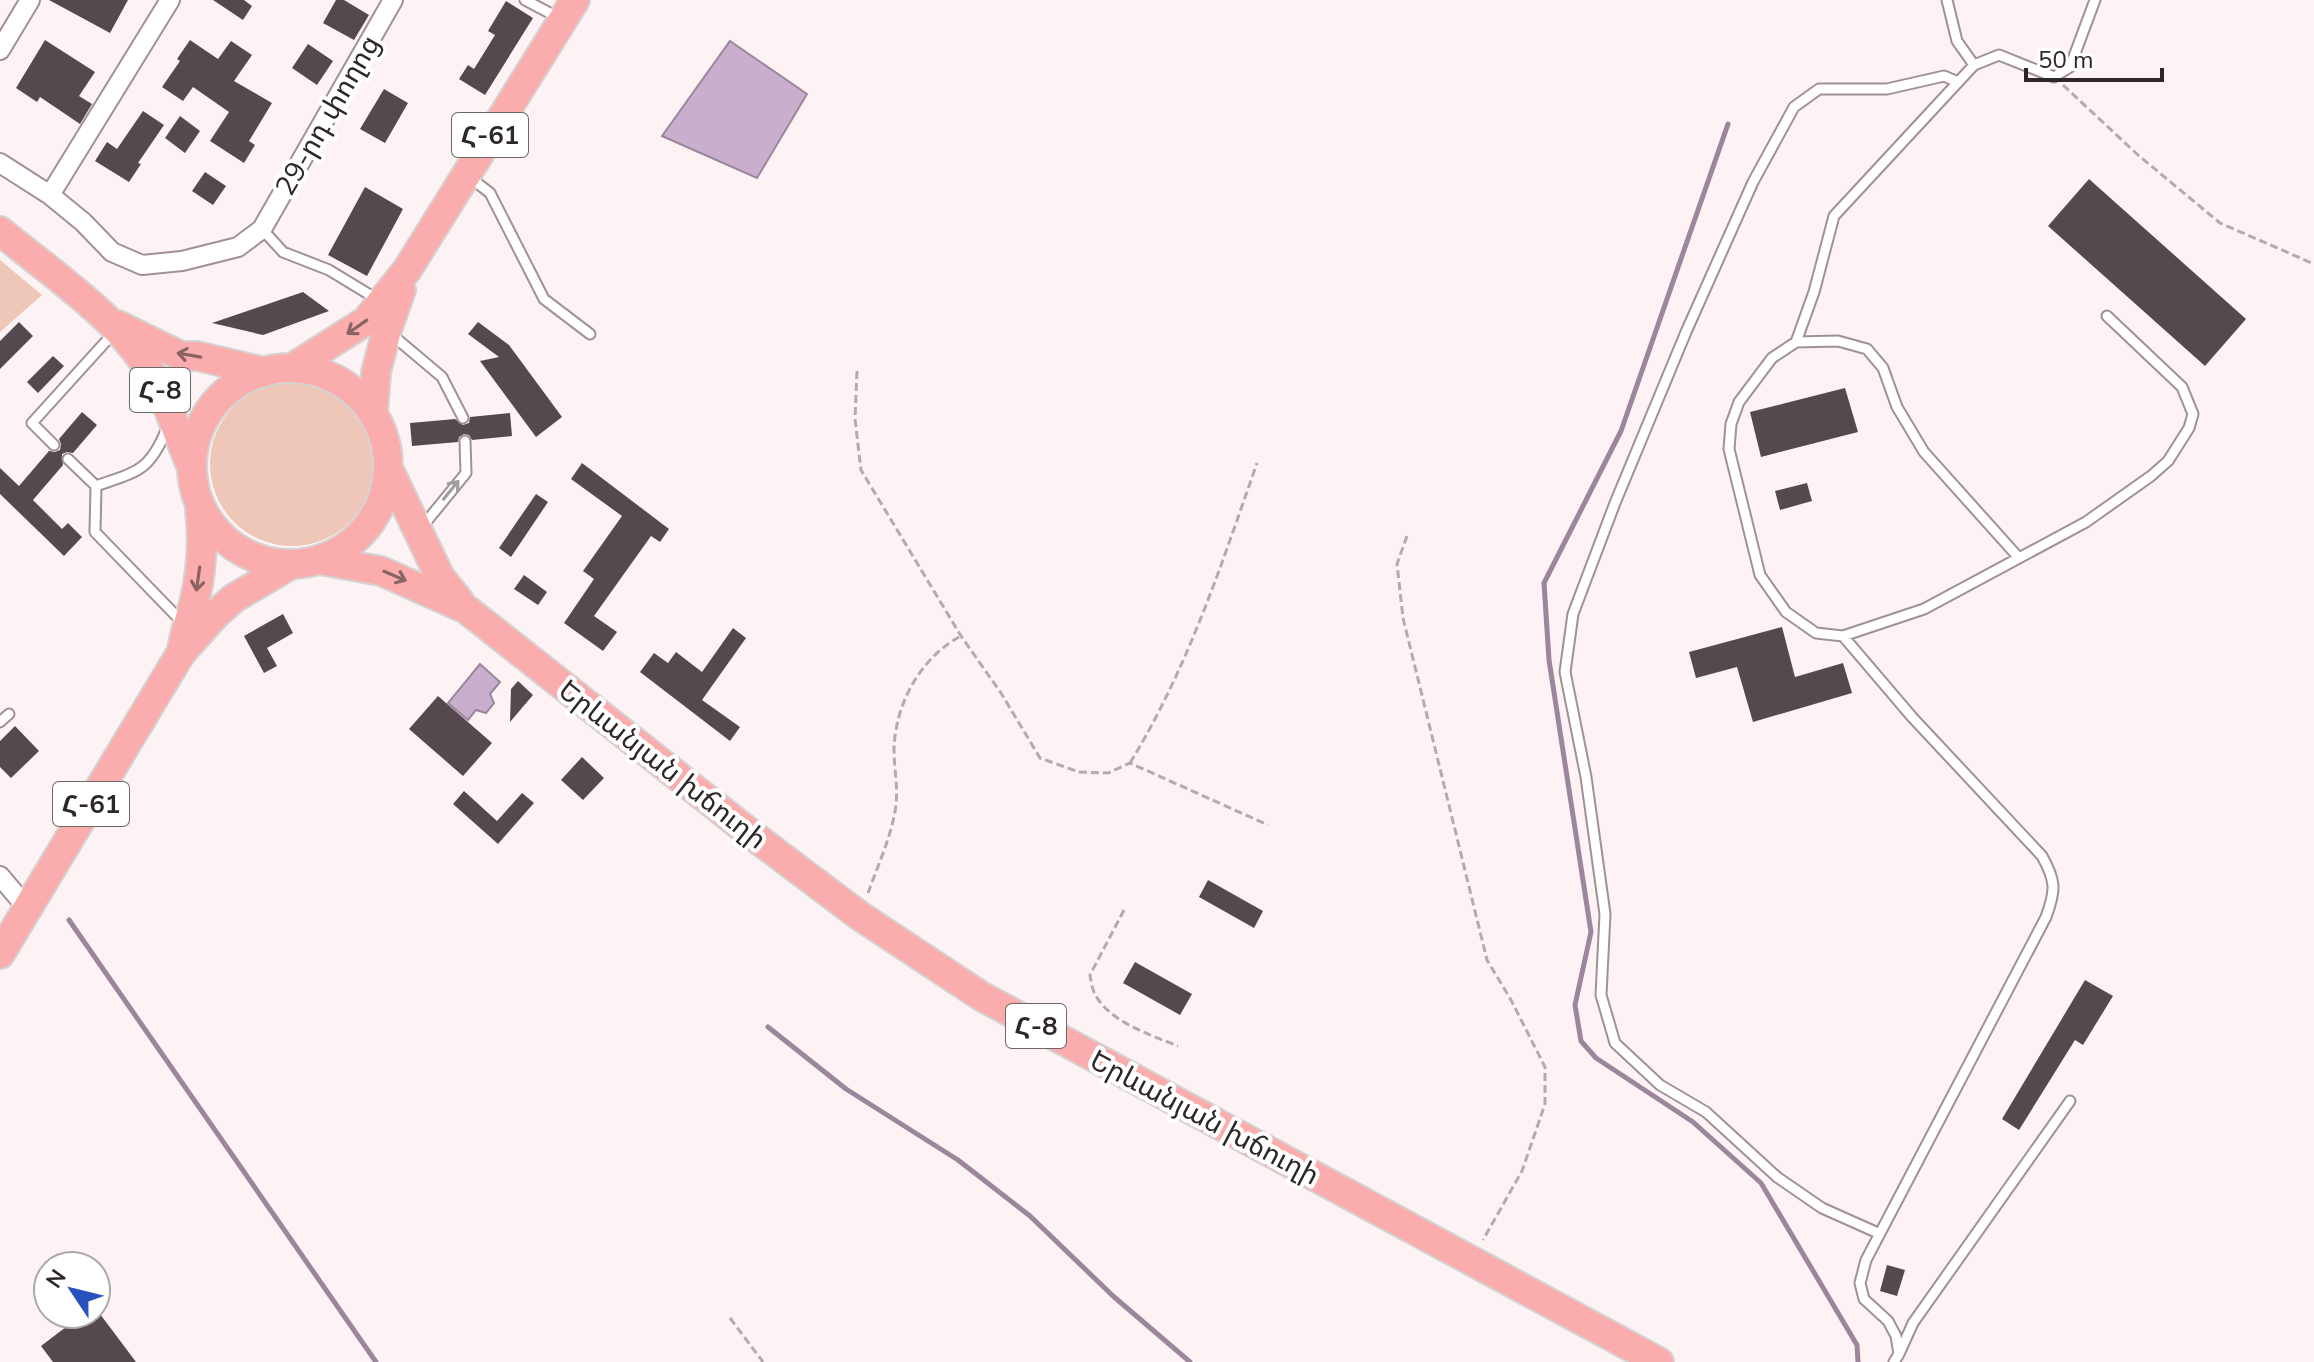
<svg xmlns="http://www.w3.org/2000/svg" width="2314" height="1362" font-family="'Nunito Sans','Noto Sans Armenian',sans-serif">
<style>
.green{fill:#eec7b9}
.water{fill:#caaece;stroke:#9b869c;stroke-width:2}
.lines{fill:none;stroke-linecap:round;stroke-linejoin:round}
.stream{stroke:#9b869c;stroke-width:5}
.building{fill:#554950}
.service-casing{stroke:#a19195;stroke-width:13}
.minor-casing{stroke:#a19195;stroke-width:22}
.primary-casing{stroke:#d5d4d4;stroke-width:32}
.path{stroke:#b4abad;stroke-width:3;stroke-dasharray:8 4;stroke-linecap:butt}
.service{stroke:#fff;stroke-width:9}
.minor{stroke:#fff;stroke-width:18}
.primary{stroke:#fbacac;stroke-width:28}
.oneway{stroke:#8a6363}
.oneway2{stroke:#a09e9e}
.labels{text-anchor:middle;stroke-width:8;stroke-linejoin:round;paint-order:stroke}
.shield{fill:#fff;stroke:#6c6868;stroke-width:2}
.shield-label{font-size:26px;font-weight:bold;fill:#2d2728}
.street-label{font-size:28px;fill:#2d2728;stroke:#fff}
</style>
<rect width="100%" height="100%" fill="#fdf3f5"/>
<!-- green -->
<path class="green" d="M 0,260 L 42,295 L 0,332 Z
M210 464a82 82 0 1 1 164 0a82 82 0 1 1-164 0Z"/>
<!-- water -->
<path class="water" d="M 730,41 L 807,94 L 757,178 L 662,136 Z
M 480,664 L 500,682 L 490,694 L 494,703 L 486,713 L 476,710 L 468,720 L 448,703 Z"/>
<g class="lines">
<!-- stream -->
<path class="stream" d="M 1728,124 L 1621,431 L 1544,583 L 1549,660 L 1591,932 L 1575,1005 L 1581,1041 L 1596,1058 L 1693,1122 L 1761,1183 L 1857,1345 L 1858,1362
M 69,920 L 376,1362
M 768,1027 L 846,1089 L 958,1160 L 1030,1216 L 1113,1296 L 1190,1362"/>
</g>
<!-- building -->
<path class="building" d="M 49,0 L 128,0 L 110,33 Z
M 213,0 L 244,0 L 252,6 L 243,20 Z
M 336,0 L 344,0 L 369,15 L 354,40 L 323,23 Z
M 506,1 L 533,18 L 485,95 L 459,79 L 468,65 L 474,69 L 495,35 L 488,31 Z
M 45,40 L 95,72 L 79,96 L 92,104 L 80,124 L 40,97 L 37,102 L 16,88 Z
M 190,40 L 218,59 L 231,41 L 252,55 L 234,81 L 272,103 L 249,141 L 255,145 L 244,163 L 210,141 L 229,112 L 193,87 L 183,101 L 162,87 L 180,61 L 177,59 Z
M 308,44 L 333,61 L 317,85 L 292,68 Z
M 384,89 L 408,103 L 385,143 L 360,129 Z
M 143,111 L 164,125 L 138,163 L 141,164 L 129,182 L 95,161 L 107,142 L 117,149 Z
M 180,116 L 200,131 L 185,153 L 165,138 Z
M 205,172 L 226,186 L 213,205 L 192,191 Z
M 2089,179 L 2246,319 L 2205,366 L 2048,226 Z
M 365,187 L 403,209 L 367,276 L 328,255 Z
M 303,292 L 329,311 L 263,335 L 212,323 Z
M 19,322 L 33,336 L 0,369 L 0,341 Z
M 478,322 L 509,345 L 562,417 L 536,437 L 480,361 L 499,357 L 468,334 Z
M 53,356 L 64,366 L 38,393 L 27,382 Z
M 1845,388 L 1858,432 L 1761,457 L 1750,412 Z
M 82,412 L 97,425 L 73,453 L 67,452 L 62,454 L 63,465 L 33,500 L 62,529 L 68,523 L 82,537 L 64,556 L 0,494 L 0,468 L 19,486 L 49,451 L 55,452 L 60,450 L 61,444 L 59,439 Z
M 510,413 L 512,436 L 472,440 L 469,435 L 464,434 L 459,437 L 458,442 L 412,446 L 410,423 L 455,419 L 463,425 L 469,423 L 470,417 Z
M 582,463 L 669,529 L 660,542 L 651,536 L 594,616 L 617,632 L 603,651 L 564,623 L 594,579 L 583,571 L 622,516 L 571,479 Z
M 1807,483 L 1812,501 L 1780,510 L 1775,491 Z
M 536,494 L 548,502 L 511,557 L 499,548 Z
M 524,575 L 547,592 L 538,605 L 514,589 Z
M 283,614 L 293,633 L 267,648 L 277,666 L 264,673 L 244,636 Z
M 1782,627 L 1795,677 L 1843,663 L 1852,693 L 1753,722 L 1737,667 L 1696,678 L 1689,652 Z
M 733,628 L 746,638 L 702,700 L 740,727 L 730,741 L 640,672 L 654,653 L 668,663 L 676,652 L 702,672 Z
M 518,681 L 533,695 L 510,722 L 511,689 Z
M 438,696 L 492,743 L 463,776 L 409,729 Z
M 15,726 L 39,751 L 11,778 L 0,767 L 0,741 Z
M 582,757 L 604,778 L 583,800 L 561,780 Z
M 464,791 L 497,821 L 522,793 L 534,803 L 498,844 L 453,804 Z
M 1208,880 L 1263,911 L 1254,928 L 1199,897 Z
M 1135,962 L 1192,994 L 1180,1015 L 1123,983 Z
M 2085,980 L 2113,996 L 2083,1045 L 2075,1040 L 2019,1130 L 2002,1119 Z
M 1887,1265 L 1905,1270 L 1897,1296 L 1880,1291 Z
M 83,1314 L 100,1314 L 136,1362 L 53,1362 L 41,1346 Z"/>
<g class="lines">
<!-- service casing -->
<g class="service-casing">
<path id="service" d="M 525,0 L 561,19
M 1947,0 L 1957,41 L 1974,65
M 468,176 L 490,193 L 544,299 L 590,334
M 262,229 L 283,252 L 329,270 L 380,301
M 391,334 L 442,377 L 463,418
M 1796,342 L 1814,292 L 1834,216 L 1974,65 L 1999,55 L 2054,77 L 2070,67 L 2095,0
M 54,445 L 32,423 L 109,338 L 109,328
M 68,459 L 96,486 L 95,532 L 184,624
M 96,486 C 139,471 150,471 168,426
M 422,527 L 466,473 L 465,441
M 2019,558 L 1924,452 L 1897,407 L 1883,368 L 1867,349 L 1838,341 L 1796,342 L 1772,358 L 1739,402 L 1731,424 L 1729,449 L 1760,575 L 1786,612 L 1816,633 L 1843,636 L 1924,609 L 2019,558 L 2086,522 L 2151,476 L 2168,461 L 2189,428 L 2193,414 L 2182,387 L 2107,316
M 1843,636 L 1912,717 L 2042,856 C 2056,881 2056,890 2046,917 L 1866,1260 L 1860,1283 L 1864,1299 L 1888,1321 L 1896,1336 L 1899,1354 L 1894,1362
M 0,722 L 9,714
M 1878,1233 L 1822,1208 L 1777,1177 L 1706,1112 L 1660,1085 L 1615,1043 L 1601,995 L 1605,914 L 1586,777 L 1565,672 L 1573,614 L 1615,503 L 1686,332 L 1753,182 L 1794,107 L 1819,89 L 1887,89 L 1944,76 L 1958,82
M 1899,1354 L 1913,1323 L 2070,1101"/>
</g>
<!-- minor casing -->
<g class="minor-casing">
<path id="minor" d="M 0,50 L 30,0
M 0,163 L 50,195 L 83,222 L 112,252 L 142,265 L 182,261 L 238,247 L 262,229 L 393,0
M 50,195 L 170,0
M 0,876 L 28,909"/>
</g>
<!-- primary casing -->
<g class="primary-casing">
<path id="primary" d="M 0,231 C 57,278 135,328 164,398 C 174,421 182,445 192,468
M 118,325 L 181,356 L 197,356 L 265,372
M 292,368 L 366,321 L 407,270 L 575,0
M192 466a98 98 0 1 1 196 0a98 98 0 1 1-196 0Z
M 373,414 L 376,372 L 387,330 L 401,290
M 388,468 L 440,577 L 460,602
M 320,560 L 381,571 L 466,609 L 755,837 L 860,916 L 981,996 L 1659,1362
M 182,649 C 185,631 191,616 195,599 C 202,570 203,538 200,509
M 0,954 L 181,653 L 216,614 L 234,598 L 292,564"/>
</g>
<!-- path -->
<path class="path" d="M 2063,85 L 2138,155 L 2220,223 L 2314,264
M 857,371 L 855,419 L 861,470 L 961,636 L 1001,693 L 1040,758 L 1079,772 L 1108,773 L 1130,763 L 1268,825
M 1407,536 L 1397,564 L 1403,618 L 1487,960 L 1511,1000 L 1545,1067 L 1545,1104 L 1522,1171 L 1483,1240
M 1130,763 C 1187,670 1221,566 1257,463
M 868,893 C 878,865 892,835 896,805 C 898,786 894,768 894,750 C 895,704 920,659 959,637
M 1124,910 L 1090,975 C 1091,981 1092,989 1095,994 C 1109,1022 1151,1035 1178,1046
M 730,1318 L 763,1362"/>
<!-- service -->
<use href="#service" class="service"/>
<!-- minor -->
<use href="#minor" class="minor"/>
<!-- primary -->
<use href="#primary" class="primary"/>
</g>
<!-- one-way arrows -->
<defs><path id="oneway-shaft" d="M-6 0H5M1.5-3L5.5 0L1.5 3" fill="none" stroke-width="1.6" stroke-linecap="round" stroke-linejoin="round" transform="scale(2)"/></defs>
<g class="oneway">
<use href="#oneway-shaft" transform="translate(357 327) rotate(145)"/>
<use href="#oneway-shaft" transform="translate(189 355) rotate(-170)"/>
<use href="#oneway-shaft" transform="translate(395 576) rotate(23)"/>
<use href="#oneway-shaft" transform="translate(198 579) rotate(98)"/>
</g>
<use class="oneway2" href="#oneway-shaft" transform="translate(451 490) rotate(-51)"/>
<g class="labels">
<!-- shield labels -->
<g class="shield">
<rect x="452" y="113" width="76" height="44" rx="6"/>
<rect x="130" y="368" width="60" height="44" rx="6"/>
<rect x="53" y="782" width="76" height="44" rx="6"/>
<rect x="1006" y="1004" width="60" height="44" rx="6"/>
</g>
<g class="shield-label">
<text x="490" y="144">Հ-61</text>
<text x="160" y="399">Հ-8</text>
<text x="91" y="813">Հ-61</text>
<text x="1036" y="1035">Հ-8</text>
</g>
<!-- street labels -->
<g class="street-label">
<text transform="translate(327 115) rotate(-60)" y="10">29-րդ փողոց</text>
<text transform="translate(663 764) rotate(38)" y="10">Երևանյան խճուղի</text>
<text transform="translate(1205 1117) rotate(28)" y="10">Երևանյան խճուղի</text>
</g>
</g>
<!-- north arrow -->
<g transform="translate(72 1290) rotate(305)"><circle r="38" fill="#ffffff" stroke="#aba9a9" stroke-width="2"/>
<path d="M0-6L14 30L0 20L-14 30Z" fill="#2651bf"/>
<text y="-12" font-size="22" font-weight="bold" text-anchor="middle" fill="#2d2728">N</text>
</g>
<!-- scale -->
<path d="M2026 68v12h136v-12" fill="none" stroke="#2d2728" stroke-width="4"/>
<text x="2038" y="68" font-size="24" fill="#2d2728" stroke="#ffffff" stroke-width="6" paint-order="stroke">50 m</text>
</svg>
